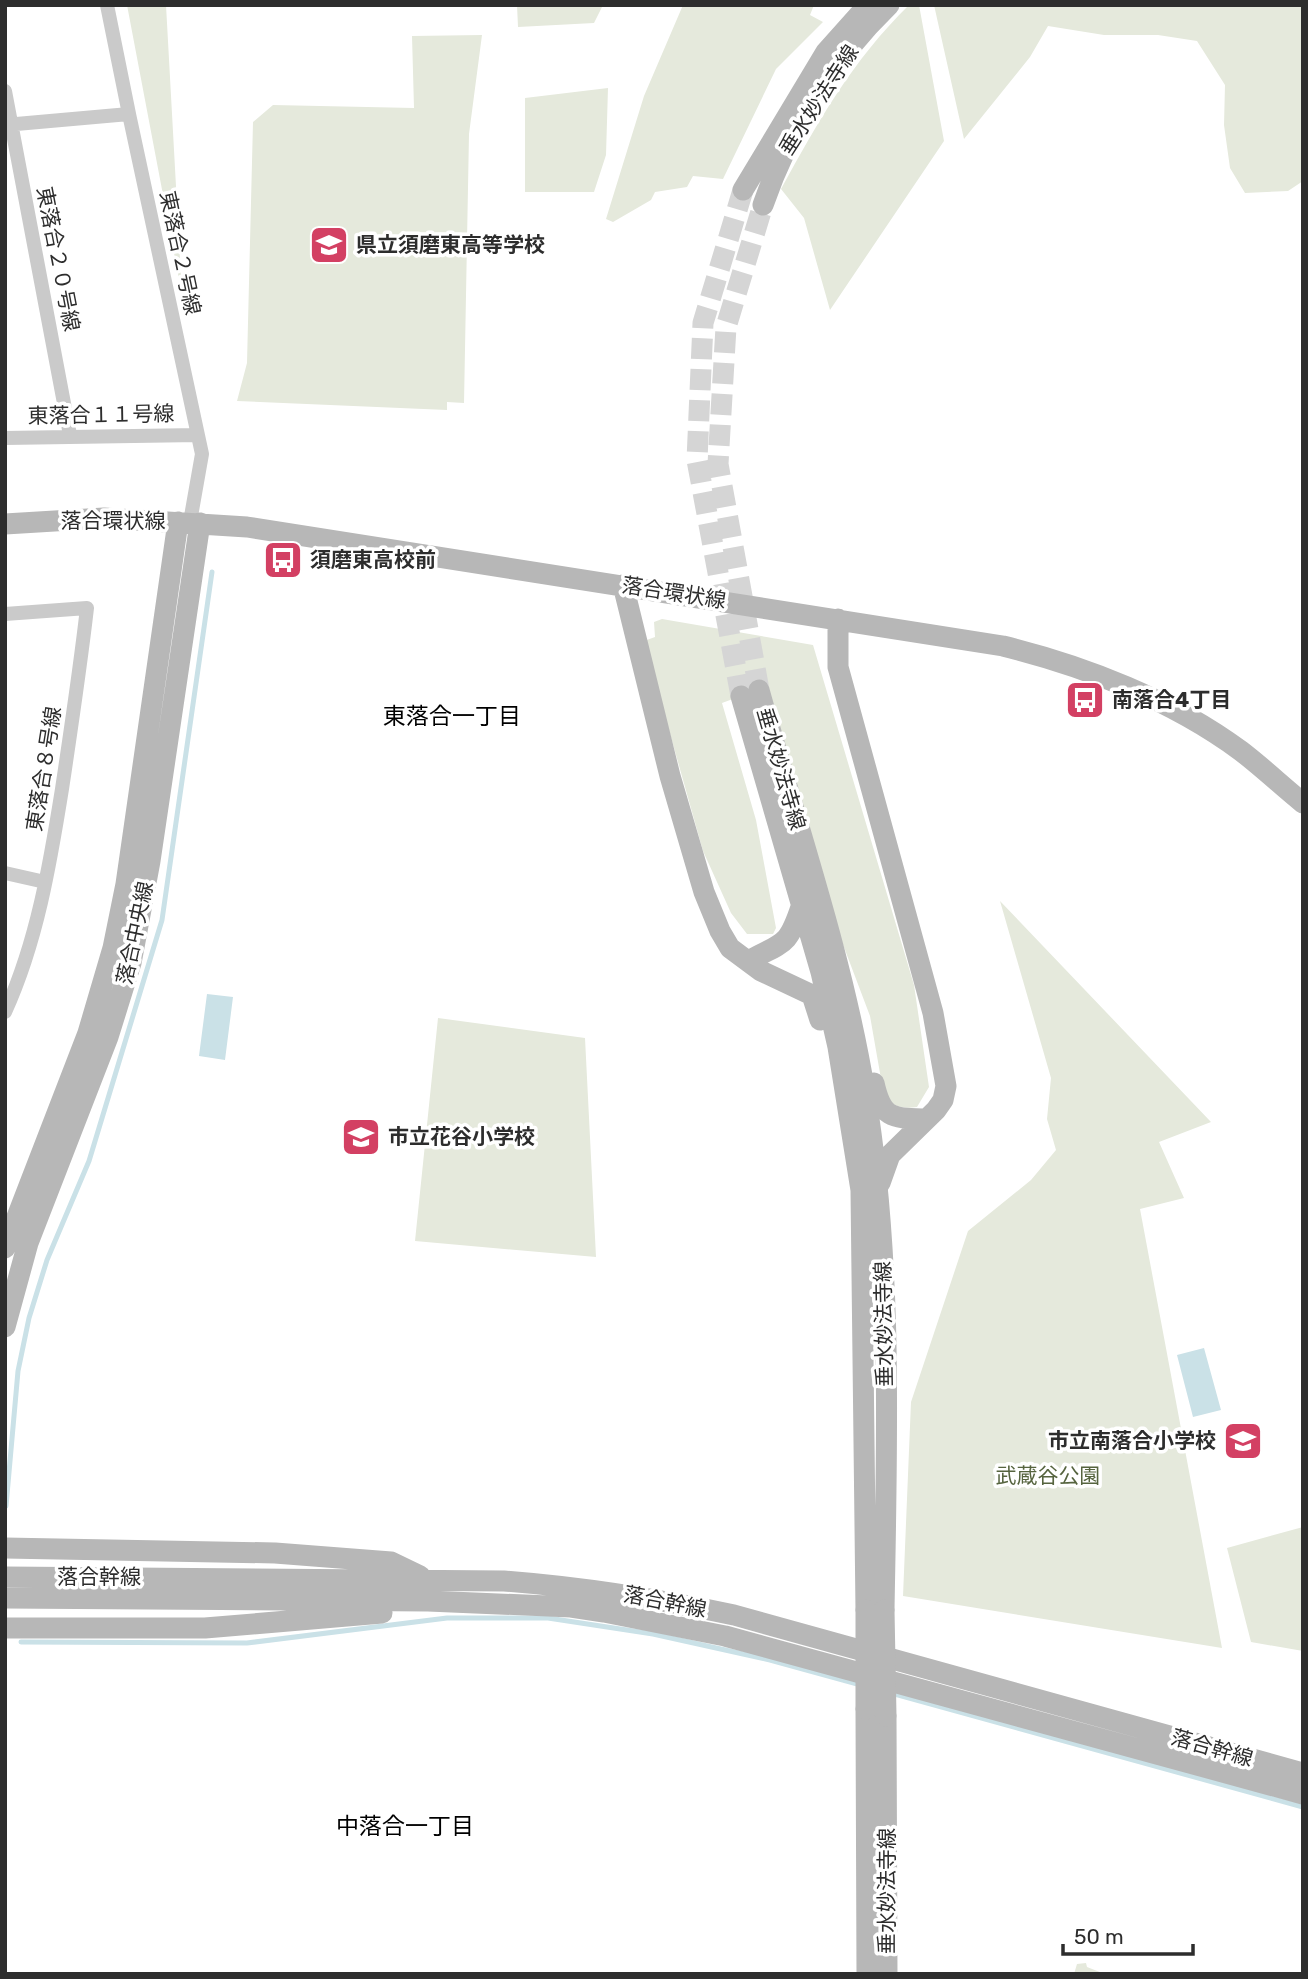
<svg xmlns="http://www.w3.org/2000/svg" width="1308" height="1979" font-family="Rubik,'Noto Sans JP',sans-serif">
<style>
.green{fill:#e5e9dc}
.water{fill:#cae1e7}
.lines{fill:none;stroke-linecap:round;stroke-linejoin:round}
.stream{stroke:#cae1e7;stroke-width:5}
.secondary-tunnel{stroke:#d5d5d5;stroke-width:21;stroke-dasharray:21 10;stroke-linecap:butt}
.street{stroke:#cacaca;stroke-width:14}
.secondary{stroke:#b7b7b7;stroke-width:21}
.secondary-bridge{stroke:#b7b7b7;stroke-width:21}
.labels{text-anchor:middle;stroke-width:7;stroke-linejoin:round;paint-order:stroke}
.street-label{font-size:21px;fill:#2d2d2d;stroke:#fff}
.poi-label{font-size:21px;font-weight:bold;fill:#2d2d2d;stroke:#fff;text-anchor:start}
.park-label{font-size:21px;fill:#56643f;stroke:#fff}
.neighbourhood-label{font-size:23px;fill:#000;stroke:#fff}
</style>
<rect width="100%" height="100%" fill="#fff"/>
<!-- green -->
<path class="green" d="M 127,5 L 166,5 L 182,295 Z
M 517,5 L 603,5 L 594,23 L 518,27 Z
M 683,5 L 814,5 L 810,15 L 823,22 L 776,69 L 723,179 L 693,176 L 687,187 L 655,192 L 651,200 L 613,222 L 606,219 L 644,96 Z
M 909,5 L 919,5 L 944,141 L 830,310 L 804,218 L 781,189 C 819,120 852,61 909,5 Z
M 934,5 L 1303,5 L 1303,181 L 1288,191 L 1245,193 L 1230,168 L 1224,125 L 1225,85 L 1197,41 L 1158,35 L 1104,35 L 1048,26 L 1030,57 L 964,139 Z
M 482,35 L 469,134 L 464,403 L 447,402 L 447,410 L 237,401 L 247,363 L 253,122 L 273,105 L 414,108 L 412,36 Z
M 608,88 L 606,155 L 594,192 L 525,192 L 525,98 Z
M 662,619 L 813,645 L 914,985 L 929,1087 L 917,1107 C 902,1109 894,1107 884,1096 L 870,1016 L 825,897 L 741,696 L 722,703 L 756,820 L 776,928 L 773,934 L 747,934 L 731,913 L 703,851 L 644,641 L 655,637 L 654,622 Z
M 1000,901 L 1211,1122 L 1159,1142 L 1184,1198 L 1140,1209 L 1222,1648 L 903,1596 L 911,1402 L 968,1231 L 1031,1180 L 1056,1150 L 1047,1119 L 1051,1078 Z
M 438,1018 L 585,1038 L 596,1257 L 415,1241 Z
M 1303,1527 L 1303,1651 L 1251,1642 L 1227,1548 Z
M 1086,1963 L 1087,1967 L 1105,1974 L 1074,1974 L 1077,1964 Z"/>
<!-- water -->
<path class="water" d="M 207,994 L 233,997 L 225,1060 L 199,1056 Z
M 1204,1348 L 1221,1410 L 1193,1417 L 1177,1355 Z"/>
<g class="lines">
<!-- stream -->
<path class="stream" d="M 6,1506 L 18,1371 L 29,1318 L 47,1260 L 89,1161 L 162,920 L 212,572
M 21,1642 L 247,1643 L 447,1618 L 548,1618 L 653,1634 L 770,1660 L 861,1685
M 891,1693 L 1303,1807"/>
<!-- secondary-tunnel -->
<path class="secondary-tunnel" d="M 759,690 L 718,464 L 726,327 L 763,205
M 741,696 L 697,460 L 703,323 L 743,190"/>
<!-- street -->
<path class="street" d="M 107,5 L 129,114
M 5,91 L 70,435
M 5,125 L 129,114 L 202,454 L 190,522
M 5,438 L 198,435
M 5,614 L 87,608 C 80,669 71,729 62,789 C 50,864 37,942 5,1012
M 5,873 L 45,882"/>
<!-- secondary -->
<path class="secondary" d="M 743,190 L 826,52 L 868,5
M 763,205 C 789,130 832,60 889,5
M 5,524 L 104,518 L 247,527 L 1003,646 C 1085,666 1172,700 1241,751 C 1262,767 1282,786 1303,803
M 623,585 L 670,776 L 704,892 L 720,931 L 730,948 L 761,971 L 812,995 L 820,1020
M 838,619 L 838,667 L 933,1013 L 946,1086 L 943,1100 L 936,1110 L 890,1155 L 880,1183
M 759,690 C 796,823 843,957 865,1093 C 893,1263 887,1439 884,1610
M 741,696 L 821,972 L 838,1047 L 861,1190 L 866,1610
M 750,960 C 784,942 788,946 801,907
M 874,1083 C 882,1119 892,1118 926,1119
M 5,1248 L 88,1033 L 113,948 L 126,884 L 178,522
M 5,1327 L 28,1243 L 108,1037 L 131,963 L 150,861 L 200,523
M 5,1548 L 275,1553 L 391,1562 L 420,1576
M 5,1577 L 504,1581 C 582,1587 658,1599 734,1615 L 1303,1773
M 5,1598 L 428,1601 L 571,1607 L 604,1612 L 725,1636 L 1303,1794
M 5,1628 L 205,1628 L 382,1613
M 866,1709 L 867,1974
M 886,1716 L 887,1974"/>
<!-- secondary-bridge -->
<path class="secondary-bridge" d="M 884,1610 L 886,1716
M 866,1709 L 866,1610"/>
</g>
<!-- icons -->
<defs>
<g id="school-square" transform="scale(2.0125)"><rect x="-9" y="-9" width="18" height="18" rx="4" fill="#d34063" stroke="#fff"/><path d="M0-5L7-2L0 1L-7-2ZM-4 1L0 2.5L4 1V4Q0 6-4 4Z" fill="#fff"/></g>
<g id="bus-square" transform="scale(2.0125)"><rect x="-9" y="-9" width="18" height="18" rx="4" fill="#d34063" stroke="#fff"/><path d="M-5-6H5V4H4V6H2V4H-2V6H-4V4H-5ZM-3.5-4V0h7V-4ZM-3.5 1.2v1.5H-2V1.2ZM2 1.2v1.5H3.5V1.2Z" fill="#fff"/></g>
</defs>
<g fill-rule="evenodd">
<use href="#school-square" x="329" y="245"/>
<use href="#bus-square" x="283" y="560"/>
<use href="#bus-square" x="1085" y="700"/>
<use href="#school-square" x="361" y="1137"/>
<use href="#school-square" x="1243" y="1441"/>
</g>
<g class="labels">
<!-- street labels -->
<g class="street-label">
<text transform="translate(819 100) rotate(-57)" y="7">垂水妙法寺線</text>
<text transform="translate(180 253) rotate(78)" y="7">東落合２号線</text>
<text transform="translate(58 259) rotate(79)" y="7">東落合２０号線</text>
<text transform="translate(101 415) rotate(-1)" y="7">東落合１１号線</text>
<text x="113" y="528">落合環状線</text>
<text transform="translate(674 593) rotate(9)" y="7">落合環状線</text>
<text transform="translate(44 769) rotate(-81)" y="7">東落合８号線</text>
<text transform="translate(781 769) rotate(74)" y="7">垂水妙法寺線</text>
<text transform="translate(135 933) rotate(-78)" y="7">落合中央線</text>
<text transform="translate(884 1324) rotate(-91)" y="7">垂水妙法寺線</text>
<text x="99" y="1584">落合幹線</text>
<text transform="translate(665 1602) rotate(11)" y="7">落合幹線</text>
<text transform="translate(1212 1748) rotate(16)" y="7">落合幹線</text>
<text transform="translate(887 1891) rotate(-90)" y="7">垂水妙法寺線</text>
</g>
<!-- poi labels -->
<g class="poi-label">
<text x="356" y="252">県立須磨東高等学校</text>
<text x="310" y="567">須磨東高校前</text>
<text x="1112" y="707">南落合4丁目</text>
<text x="388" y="1144">市立花谷小学校</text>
<text x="1216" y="1448" text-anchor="end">市立南落合小学校</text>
</g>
<!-- park labels -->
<g class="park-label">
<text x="1048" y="1483">武蔵谷公園</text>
</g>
<!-- neighbourhood labels -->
<g class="neighbourhood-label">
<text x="452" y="724">東落合一丁目</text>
<text x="405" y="1834">中落合一丁目</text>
</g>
</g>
<!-- border -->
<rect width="1308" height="1979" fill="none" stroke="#2d2d2d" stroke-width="14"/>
<!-- scale -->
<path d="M1063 1944v10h130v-10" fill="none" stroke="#2d2d2d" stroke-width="3.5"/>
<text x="1074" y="1944" font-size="21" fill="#2d2d2d" stroke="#ffffff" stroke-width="5" paint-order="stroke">50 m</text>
</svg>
